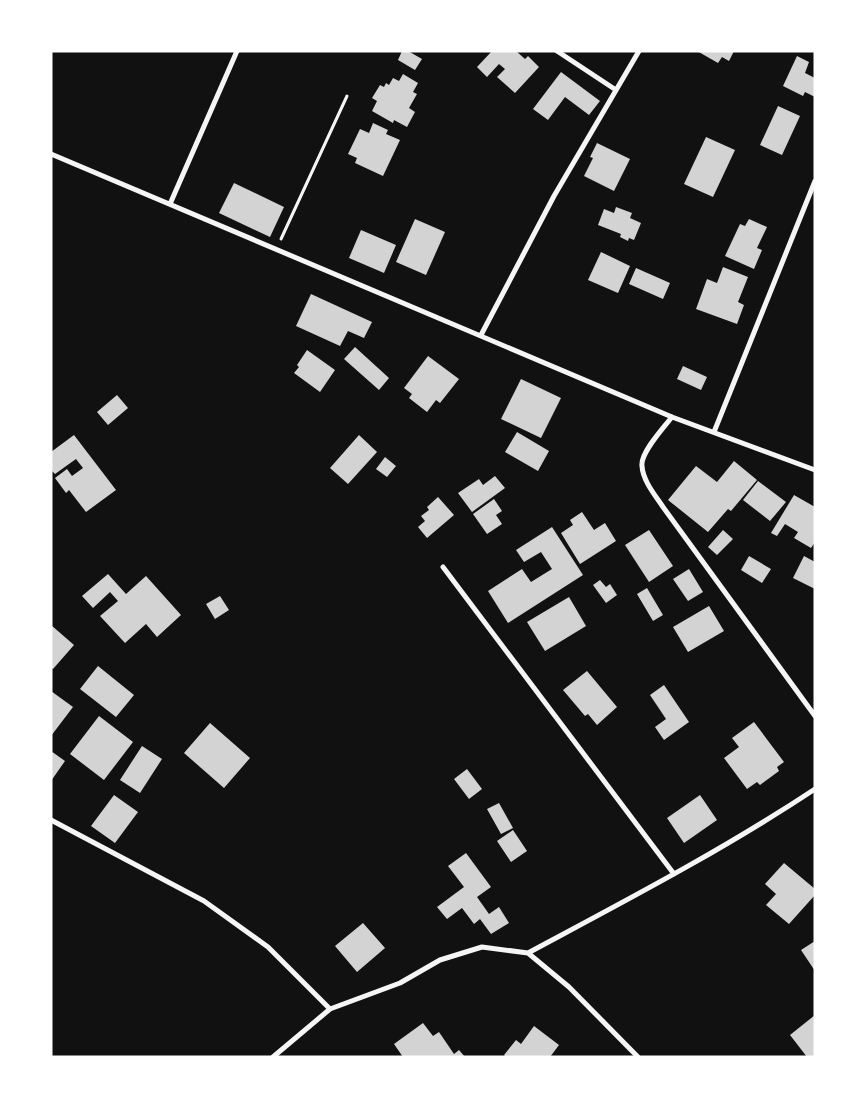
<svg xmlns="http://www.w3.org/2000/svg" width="866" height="1108" font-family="'Fira Sans Condensed',sans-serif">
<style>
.building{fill:#d3d3d3}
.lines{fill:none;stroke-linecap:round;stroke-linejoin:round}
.path{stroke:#f5f5f5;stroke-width:3}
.minor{stroke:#f5f5f5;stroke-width:5}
</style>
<rect width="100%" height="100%" fill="#111"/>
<!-- building -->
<path class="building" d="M 402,51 L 408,51 L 422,59 L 415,70 L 398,60 Z
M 492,51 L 516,51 L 525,59 L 528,56 L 539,67 L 515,93 L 497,77 L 505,69 L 499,64 L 487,77 L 477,67 Z
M 697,51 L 734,51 L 729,61 L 722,57 L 718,63 Z
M 797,56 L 809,62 L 805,73 L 815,78 L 815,97 L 805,92 L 803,96 L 783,86 Z
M 561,72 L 600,101 L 589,115 L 565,97 L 548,120 L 533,109 Z
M 403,74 L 418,83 L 413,92 L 417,94 L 409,108 L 415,112 L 407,127 L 394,120 L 393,123 L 372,111 L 377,101 L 372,98 L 380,85 L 384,87 L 386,83 L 389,85 L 393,78 L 399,81 Z
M 778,106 L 800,116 L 782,155 L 760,145 Z
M 373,123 L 388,130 L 386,134 L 400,140 L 383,176 L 355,163 L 357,158 L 348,154 L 360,129 L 369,133 Z
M 706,137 L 735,150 L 713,197 L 684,184 Z
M 597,143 L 630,159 L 614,191 L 584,176 L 593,158 L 590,157 Z
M 234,183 L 284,207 L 270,237 L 219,213 Z
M 616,207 L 632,213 L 630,218 L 641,223 L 634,240 L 629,238 L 628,241 L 620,237 L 621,234 L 598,225 L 604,209 L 614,213 Z
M 415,219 L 445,232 L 426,275 L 396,262 Z
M 749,219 L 767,227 L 757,248 L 762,250 L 754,269 L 725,256 L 740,224 L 745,226 Z
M 361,230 L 396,245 L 384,273 L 349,258 Z
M 601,252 L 630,266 L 618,293 L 588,280 Z
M 723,267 L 748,277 L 738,302 L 744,305 L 737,324 L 696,309 L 707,279 L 717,283 Z
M 636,268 L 670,283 L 663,299 L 629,284 Z
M 311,294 L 372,322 L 364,338 L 348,331 L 340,346 L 296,326 Z
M 355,347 L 389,378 L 379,390 L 344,359 Z
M 307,350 L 335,370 L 320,392 L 294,373 L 299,367 L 297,365 Z
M 428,356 L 459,379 L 440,403 L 436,400 L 427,412 L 409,398 L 412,394 L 404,388 Z
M 683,366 L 707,377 L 701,390 L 677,379 Z
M 521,379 L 561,398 L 541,438 L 501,419 Z
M 117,395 L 128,408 L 108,425 L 97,412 Z
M 517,432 L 549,451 L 538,471 L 505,452 Z
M 74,435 L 116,490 L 86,512 L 69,490 L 66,493 L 55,478 L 67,469 L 72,476 L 83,468 L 76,459 L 55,474 L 51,470 L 51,452 Z
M 359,435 L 377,452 L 348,484 L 330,468 Z
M 385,457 L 396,466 L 387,477 L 376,469 Z
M 734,461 L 757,480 L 731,511 L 728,509 L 708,532 L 668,500 L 696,466 L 717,482 Z
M 495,476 L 505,488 L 472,512 L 458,493 L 479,479 L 483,485 Z
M 758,481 L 786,502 L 770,521 L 743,500 Z
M 794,495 L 815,507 L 815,542 L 811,548 L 794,538 L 798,532 L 785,524 L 777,536 L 771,533 Z
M 438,497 L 454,515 L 427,538 L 418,527 L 425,521 L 421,516 L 429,510 L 427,507 Z
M 494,499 L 502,511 L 496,515 L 502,524 L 487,534 L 473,514 Z
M 582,512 L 594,530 L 605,523 L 616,541 L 580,564 L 561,533 L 573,525 L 570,520 Z
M 552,527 L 583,575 L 508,623 L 488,591 L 522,569 L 531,582 L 552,569 L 541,552 L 524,562 L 516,550 Z
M 649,530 L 673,566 L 649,582 L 625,545 Z
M 723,530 L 733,539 L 717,555 L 708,547 Z
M 749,556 L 771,569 L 762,583 L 741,570 Z
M 804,556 L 815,562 L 815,589 L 793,578 Z
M 689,569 L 703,592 L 688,601 L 673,579 Z
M 108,574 L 126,594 L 146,576 L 181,615 L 157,637 L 146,624 L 125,643 L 100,616 L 118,601 L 110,592 L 93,608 L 82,596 Z
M 600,580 L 606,587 L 610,584 L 617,595 L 606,603 L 593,585 Z
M 647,588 L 663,615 L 653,621 L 637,594 Z
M 220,596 L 229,610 L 215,619 L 206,604 Z
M 569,597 L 586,626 L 545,651 L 527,622 Z
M 709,606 L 724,631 L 688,652 L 673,627 Z
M 51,625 L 74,645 L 53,669 L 51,667 Z
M 98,666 L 134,695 L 116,717 L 80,689 Z
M 587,671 L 617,707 L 597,725 L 588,714 L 585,716 L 563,690 Z
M 664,685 L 689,722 L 664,740 L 655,727 L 666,719 L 650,695 Z
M 51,691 L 73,707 L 51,736 Z
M 99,716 L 133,742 L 104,780 L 70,754 Z
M 754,722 L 784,762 L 777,767 L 779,771 L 760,785 L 757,782 L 747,789 L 724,758 L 739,747 L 732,738 Z
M 210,723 L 250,758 L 224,788 L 184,753 Z
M 142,746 L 162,759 L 140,793 L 120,780 Z
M 51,751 L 65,761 L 51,781 Z
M 467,769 L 482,789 L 469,799 L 454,779 Z
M 114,795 L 138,812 L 115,843 L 91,826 Z
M 700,795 L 717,820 L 684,843 L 667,818 Z
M 499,803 L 513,828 L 501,834 L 487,809 Z
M 513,830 L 527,851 L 511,862 L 497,841 Z
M 466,853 L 491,887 L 477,897 L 489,914 L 499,907 L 509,923 L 491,934 L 480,919 L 474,924 L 462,908 L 447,919 L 437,907 L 464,887 L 448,866 Z
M 784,863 L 815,889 L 815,895 L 789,924 L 766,905 L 776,894 L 765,884 Z
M 363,923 L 385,948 L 357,972 L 335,946 Z
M 815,941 L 815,971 L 801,950 Z
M 815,1015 L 815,1057 L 807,1057 L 790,1035 Z
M 423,1023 L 433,1036 L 439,1032 L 454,1054 L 459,1050 L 465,1057 L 403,1057 L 394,1044 Z
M 534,1026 L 559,1045 L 550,1057 L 506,1057 L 504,1055 L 516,1040 L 521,1044 Z"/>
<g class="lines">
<!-- path -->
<path class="path" d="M 281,239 L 347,96"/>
<!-- minor -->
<path class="minor" d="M 557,51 L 616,90
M 51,154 L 672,417 L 815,470
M 170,204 L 237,51
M 481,335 L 554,196 L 639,51
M 672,417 C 664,427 640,453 642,466 C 643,481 655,495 663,507 L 815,716
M 714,432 L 815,181
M 443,567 L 674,874
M 51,820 L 204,901 L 268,947 L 330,1009
M 528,953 C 625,901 723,850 815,789
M 273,1057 L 330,1009 L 400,983 L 440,960 L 482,947 L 528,953 L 569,987 L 638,1057"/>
</g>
<!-- border -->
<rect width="866" height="1108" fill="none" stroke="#ffffff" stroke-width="105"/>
</svg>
